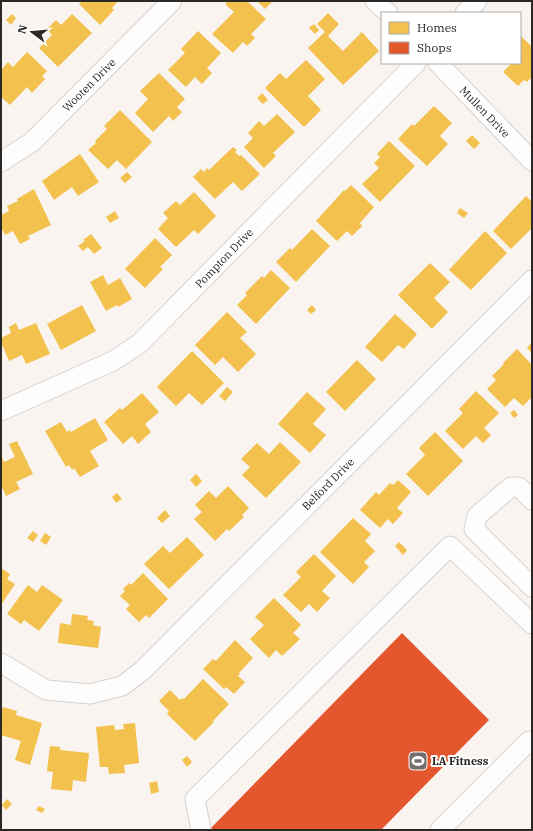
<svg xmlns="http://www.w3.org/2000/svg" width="533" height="831" font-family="'IBM Plex Serif',serif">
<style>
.homes{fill:#f2c14e}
.shops{fill:#e4572e}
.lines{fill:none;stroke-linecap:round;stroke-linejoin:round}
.minor-casing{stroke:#d6d1ce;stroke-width:21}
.minor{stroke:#fefdfd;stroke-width:19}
.labels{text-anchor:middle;stroke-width:4;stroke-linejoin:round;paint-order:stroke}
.street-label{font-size:11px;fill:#2c2825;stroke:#fff}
.poi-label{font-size:11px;font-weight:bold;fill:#2c2825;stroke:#fff;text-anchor:start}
</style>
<rect width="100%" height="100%" fill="#faf4f0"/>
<!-- homes -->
<path class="homes" d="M 82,1 L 118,1 L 112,8 L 114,10 L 100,25 L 79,4 Z
M 228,1 L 247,1 L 266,19 L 251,34 L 255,38 L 247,46 L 243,42 L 233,53 L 212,34 L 234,12 L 225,4 Z
M 257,1 L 273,1 L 265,9 Z
M 328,13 L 339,24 L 328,36 L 343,51 L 362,32 L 379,51 L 343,85 L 308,48 L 325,32 L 317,24 Z
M 12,14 L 16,18 L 11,25 L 6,20 Z
M 72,14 L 92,33 L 58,67 L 39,48 L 52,35 L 47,29 L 56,20 L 61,25 Z
M 314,24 L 319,30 L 315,34 L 309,28 Z
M 198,31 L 221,53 L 207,68 L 212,73 L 202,84 L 195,77 L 186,87 L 168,70 L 185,53 L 181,49 Z
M 520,35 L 532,47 L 532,77 L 527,82 L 524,80 L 518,86 L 503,72 L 511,64 L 510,63 L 520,63 Z
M 27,52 L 47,71 L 42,76 L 45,79 L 32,93 L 27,87 L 10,105 L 1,97 L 1,79 L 2,78 L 1,77 L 1,70 L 8,62 L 13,67 Z
M 306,60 L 325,79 L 308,96 L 321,110 L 304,127 L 265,88 L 280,73 L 286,79 Z
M 159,73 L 185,99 L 177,107 L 182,112 L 173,121 L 169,116 L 153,132 L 135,113 L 148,99 L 140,91 Z
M 262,93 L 268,100 L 263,104 L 257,98 Z
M 434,106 L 452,123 L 440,136 L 448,144 L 427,166 L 398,139 L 412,124 L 414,126 Z
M 120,110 L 152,142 L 126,169 L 117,160 L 108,169 L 88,150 L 96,143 L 95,141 L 107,129 L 104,126 Z
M 277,114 L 295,132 L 273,153 L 276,156 L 264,168 L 244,147 L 253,138 L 248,133 L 259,121 L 264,126 Z
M 472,135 L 480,143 L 474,149 L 466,141 Z
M 389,141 L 415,166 L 380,202 L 362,184 L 379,168 L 374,163 L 380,157 L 377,154 Z
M 233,147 L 237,150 L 235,152 L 239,156 L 241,155 L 260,174 L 242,191 L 233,182 L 215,199 L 193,177 L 201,169 L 204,172 L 207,168 L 209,170 Z
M 80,154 L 99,182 L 78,196 L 72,187 L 54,200 L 42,181 Z
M 127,172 L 132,177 L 125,183 L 120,178 Z
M 351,185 L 374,207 L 360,223 L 362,226 L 352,236 L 347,231 L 337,241 L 316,221 L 344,190 L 345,191 Z
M 34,189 L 51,225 L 28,236 L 30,239 L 20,244 L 13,231 L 5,235 L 1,227 L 1,215 L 9,211 L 7,206 L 18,201 L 17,199 Z
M 194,192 L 216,216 L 198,234 L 194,230 L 176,247 L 158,229 L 168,218 L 163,213 L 176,201 L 180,205 Z
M 526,196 L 532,202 L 532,228 L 511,249 L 493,231 Z
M 460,208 L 468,213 L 464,218 L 457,213 Z
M 115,211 L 119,218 L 110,223 L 106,217 Z
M 312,229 L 330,246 L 296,282 L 276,262 L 290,248 L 292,250 Z
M 485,231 L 507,253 L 471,290 L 449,270 Z
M 91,234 L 102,248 L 94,254 L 88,247 L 83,251 L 78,246 L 85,241 L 83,240 Z
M 155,238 L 172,255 L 160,267 L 163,269 L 145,288 L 125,269 Z
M 430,263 L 450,282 L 434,298 L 448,312 L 432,329 L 398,295 Z
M 271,270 L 290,288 L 256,324 L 237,305 L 247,295 L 245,293 L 262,276 L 264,278 Z
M 103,275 L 108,285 L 120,278 L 132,299 L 118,307 L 117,305 L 106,311 L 90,282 Z
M 82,305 L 96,331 L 61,350 L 47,324 Z
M 312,305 L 316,310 L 311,314 L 307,310 Z
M 227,312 L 247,332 L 240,338 L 256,354 L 238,372 L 223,357 L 215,365 L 195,345 Z
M 395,314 L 417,334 L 404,349 L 398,345 L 382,362 L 365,347 Z
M 16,323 L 19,330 L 36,323 L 50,354 L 26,364 L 22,355 L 9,361 L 1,342 L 1,338 L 11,333 L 9,327 Z
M 532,342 L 532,353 L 527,348 Z
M 517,349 L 532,365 L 532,392 L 531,393 L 532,394 L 532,397 L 523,406 L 514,398 L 505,407 L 487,389 L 496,380 L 492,376 L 504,364 L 503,363 Z
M 192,351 L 224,383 L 202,405 L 189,393 L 176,406 L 157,387 Z
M 357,360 L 376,379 L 345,411 L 326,392 Z
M 227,387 L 233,392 L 225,401 L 219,396 Z
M 476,391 L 499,413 L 484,428 L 491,435 L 483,443 L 476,436 L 463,449 L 445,431 L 463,413 L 459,409 Z
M 307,392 L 326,409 L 313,424 L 326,435 L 310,453 L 278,424 Z
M 142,393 L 159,412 L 145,424 L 151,432 L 138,444 L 132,436 L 123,444 L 104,422 L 120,408 L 122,410 Z
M 514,410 L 518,415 L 514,418 L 510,413 Z
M 95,418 L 108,440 L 90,451 L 99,466 L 80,477 L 74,468 L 72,470 L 69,465 L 66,467 L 45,431 L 61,422 L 67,432 L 70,430 L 71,432 Z
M 435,432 L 463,461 L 428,496 L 406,474 L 425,455 L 419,448 Z
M 17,441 L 33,474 L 16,482 L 20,489 L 6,496 L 2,487 L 1,487 L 1,455 L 4,462 L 15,457 L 9,444 Z
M 280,442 L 301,462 L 266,498 L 242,475 L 250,467 L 241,459 L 257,443 L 269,454 Z
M 196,474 L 202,481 L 196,487 L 190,480 Z
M 398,480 L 411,492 L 397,508 L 403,513 L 393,524 L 388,519 L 380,528 L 360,510 L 376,492 L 379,495 L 390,483 L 393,485 Z
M 228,486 L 249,508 L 242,515 L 244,517 L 229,531 L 227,529 L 215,541 L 194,519 L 202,512 L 195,505 L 209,491 L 216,498 Z
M 117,493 L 122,499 L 116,503 L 112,497 Z
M 165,510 L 170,516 L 162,523 L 157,518 Z
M 353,518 L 371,534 L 365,541 L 375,551 L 364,562 L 369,567 L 353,584 L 320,552 Z
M 33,531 L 38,535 L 33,542 L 27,538 Z
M 45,533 L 51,537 L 46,545 L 40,541 Z
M 187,537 L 204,555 L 169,589 L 144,564 L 163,546 L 170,553 Z
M 399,542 L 407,550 L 403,555 L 395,546 Z
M 314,554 L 336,576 L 322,591 L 330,598 L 317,612 L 309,604 L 301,612 L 283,595 L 301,577 L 296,572 Z
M 1,568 L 10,574 L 7,579 L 15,584 L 1,605 Z
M 143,573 L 168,599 L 149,618 L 146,615 L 139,622 L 126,609 L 130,605 L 120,596 L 125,591 L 123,589 L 129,583 L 131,585 Z
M 28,585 L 37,592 L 42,585 L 63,600 L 39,631 L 24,620 L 21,624 L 7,614 Z
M 274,598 L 301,625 L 293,633 L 300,639 L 282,656 L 276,650 L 269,658 L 250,639 L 264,625 L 255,617 Z
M 72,614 L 88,616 L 87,620 L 94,621 L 93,625 L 101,627 L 98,648 L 58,643 L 60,623 L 71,625 Z
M 235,640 L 253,658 L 239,673 L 240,674 L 238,676 L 245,682 L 234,694 L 226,687 L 224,689 L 203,669 L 213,659 L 216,661 Z
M 203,679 L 229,704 L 213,721 L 214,722 L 195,741 L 167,714 L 169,711 L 159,701 L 170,690 L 180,700 L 182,698 L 184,699 Z
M 3,707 L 17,711 L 16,715 L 42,723 L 30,765 L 15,760 L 21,741 L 1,735 L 1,712 Z
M 135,723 L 139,763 L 124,765 L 125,773 L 109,774 L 108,767 L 100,767 L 96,727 L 114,725 L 115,730 L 124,729 L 123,724 Z
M 50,746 L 60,747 L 60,750 L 89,753 L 86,782 L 73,780 L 72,791 L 51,789 L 53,772 L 47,771 Z
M 187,756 L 192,762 L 187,767 L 182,760 Z
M 157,781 L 159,792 L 151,794 L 149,783 Z
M 7,799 L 12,804 L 6,810 L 2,805 Z
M 39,806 L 45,809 L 42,813 L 36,810 Z"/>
<!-- shops -->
<path class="shops" d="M 402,633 L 489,720 L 381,830 L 213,830 L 211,828 Z"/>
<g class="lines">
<!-- minor casing -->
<g class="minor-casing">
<path id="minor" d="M 375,1 L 388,13
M 465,13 L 477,1
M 438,63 L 532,161
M 1,162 L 32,142 L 172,1
M 1,411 L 113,361 L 139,344 L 416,63
M 532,500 L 519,487 L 511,487 L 477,516 L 474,529 L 532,587
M 1,663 L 46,690 L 90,694 L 122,686 L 142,671 L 532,280
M 201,830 L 195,799 L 450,546 L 532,624
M 440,830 L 529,741 L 532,744"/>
</g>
<!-- minor -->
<use href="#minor" class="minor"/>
</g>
<!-- icons -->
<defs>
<g id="stadium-square" transform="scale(1)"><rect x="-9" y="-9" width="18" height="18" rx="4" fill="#746f6c" stroke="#fff"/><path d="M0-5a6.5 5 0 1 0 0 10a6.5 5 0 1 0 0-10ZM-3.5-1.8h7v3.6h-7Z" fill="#fff"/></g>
</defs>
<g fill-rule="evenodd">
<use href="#stadium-square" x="418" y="761"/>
</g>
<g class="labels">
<!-- street labels -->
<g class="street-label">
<text transform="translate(89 85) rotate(-45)" y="4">Wooten Drive</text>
<text transform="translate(485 112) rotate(46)" y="4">Mullen Drive</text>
<text transform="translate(224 258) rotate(-46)" y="4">Pompton Drive</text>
<text transform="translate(328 484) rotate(-45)" y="4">Belford Drive</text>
</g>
<!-- poi labels -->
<g class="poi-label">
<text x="432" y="765">LA Fitness</text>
</g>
</g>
<!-- border -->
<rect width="533" height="831" fill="none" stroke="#2c2825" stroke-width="4"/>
<!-- legend -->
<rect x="381" y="12" width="140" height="52" fill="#ffffff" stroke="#aba9a8"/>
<rect x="389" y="22" width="20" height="12" fill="#f2c14e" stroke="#aba9a8"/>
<text x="417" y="32" font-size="12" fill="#2c2825">Homes</text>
<rect x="389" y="42" width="20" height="12" fill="#e4572e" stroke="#aba9a8"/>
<text x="417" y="52" font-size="12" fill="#2c2825">Shops</text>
<!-- north arrow -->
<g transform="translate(32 32) rotate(286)" stroke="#ffffff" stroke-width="3" paint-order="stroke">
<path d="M0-3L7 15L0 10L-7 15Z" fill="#2c2825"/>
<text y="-6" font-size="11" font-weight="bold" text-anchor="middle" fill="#2c2825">N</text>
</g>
</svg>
